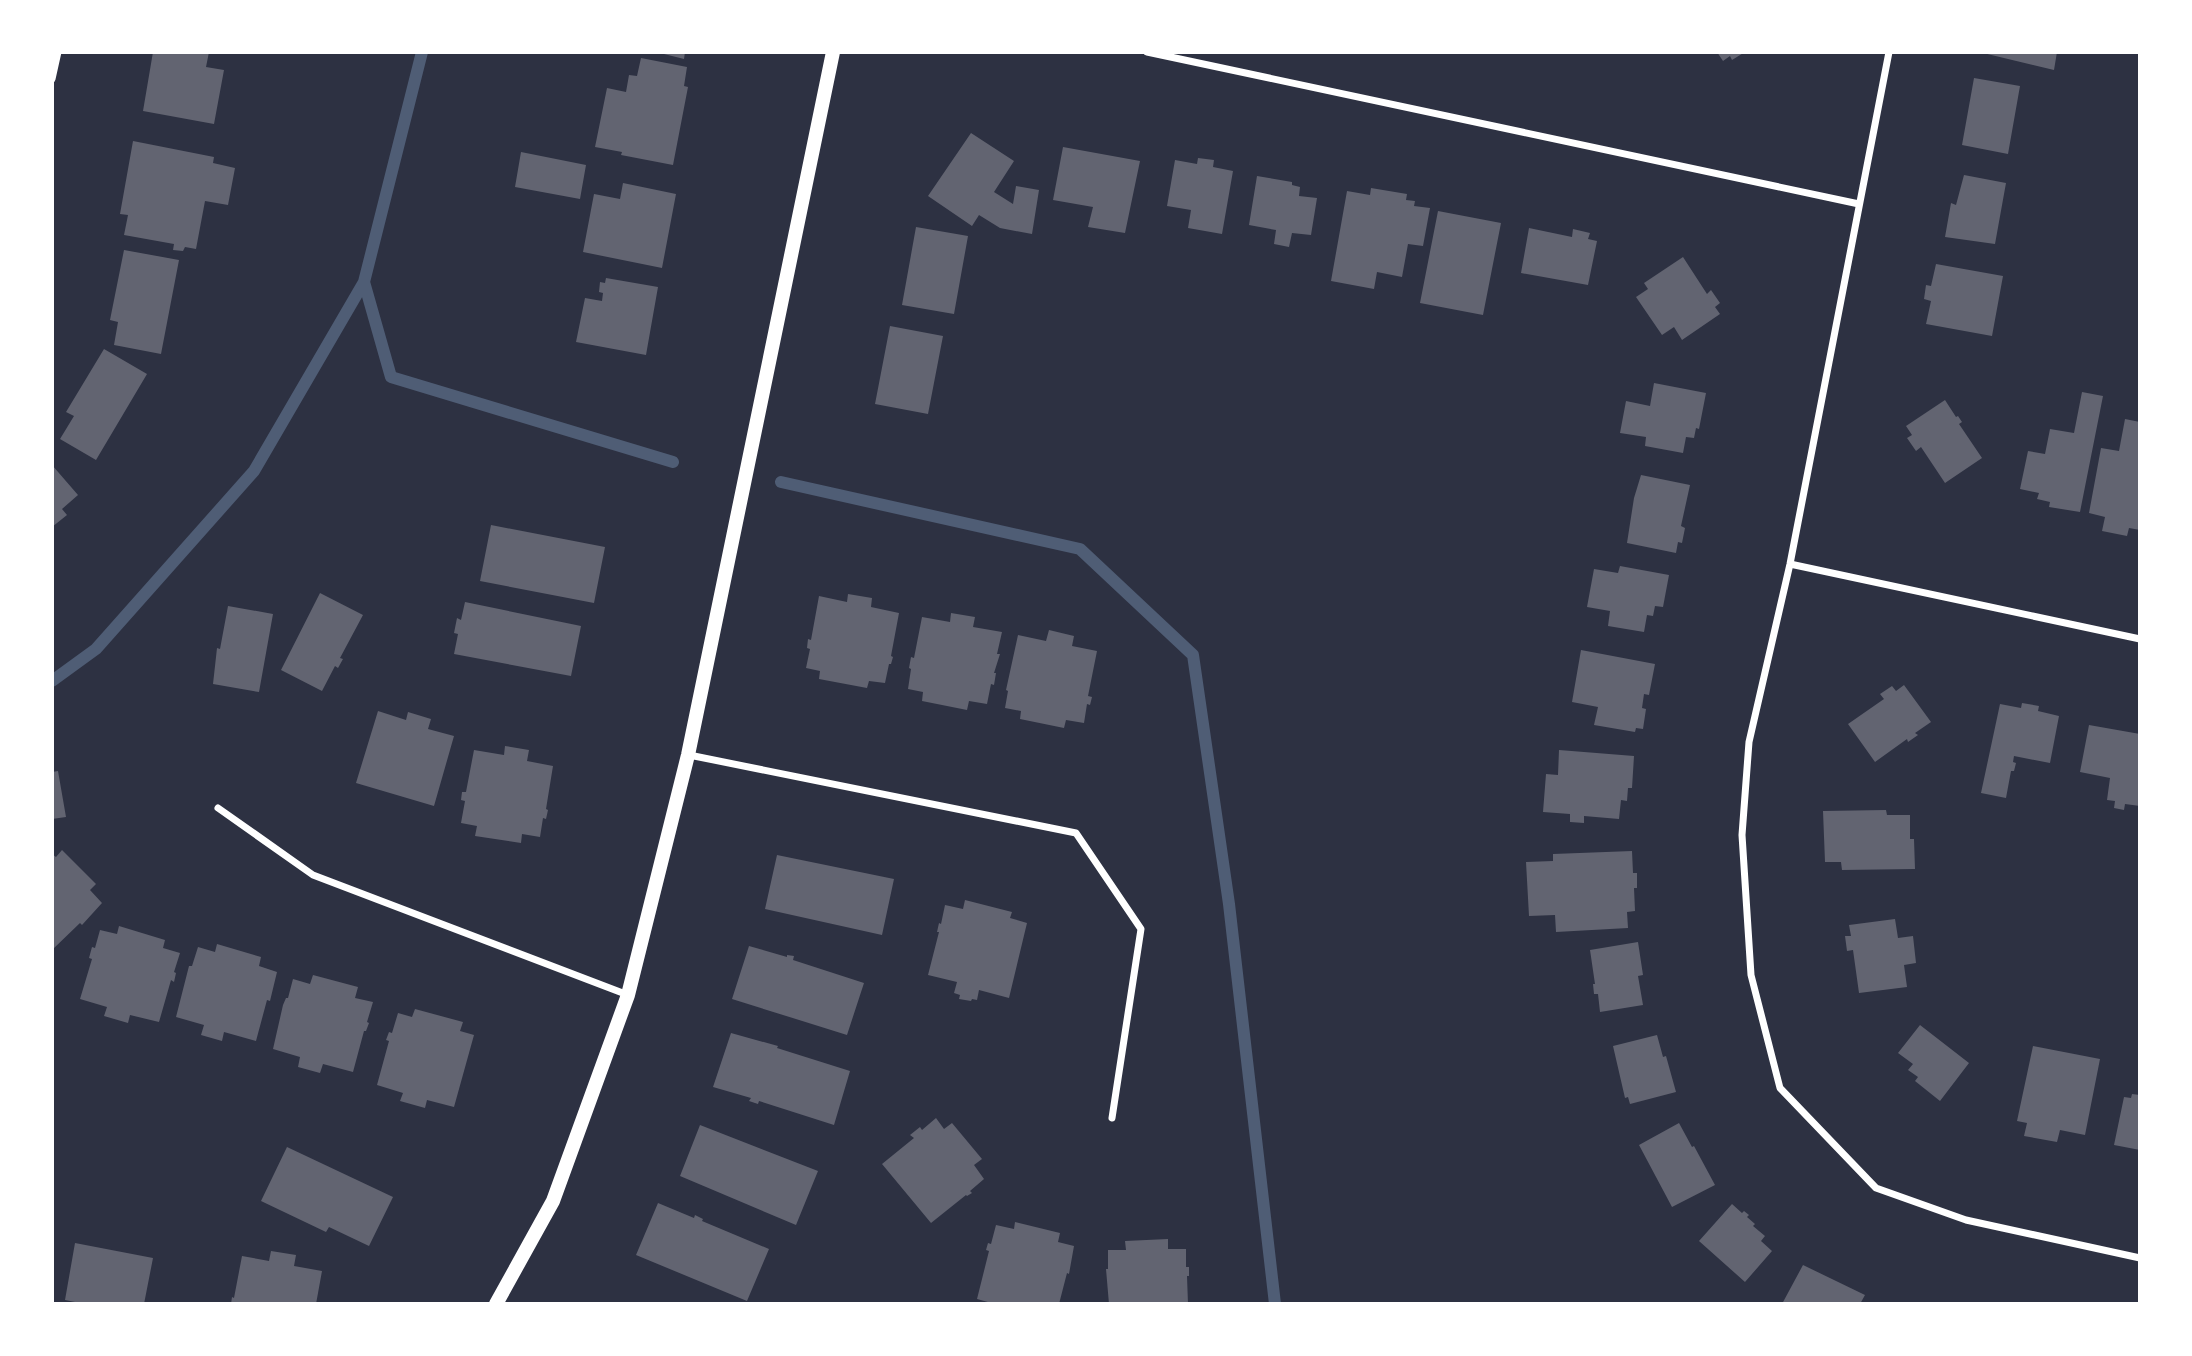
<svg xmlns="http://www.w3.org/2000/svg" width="2192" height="1356" font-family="'Nunito Sans',sans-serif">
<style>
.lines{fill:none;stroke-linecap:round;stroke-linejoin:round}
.stream{stroke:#4f5d75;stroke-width:12}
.building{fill:#626471}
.minor{stroke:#fff;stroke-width:7}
.secondary{stroke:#fff;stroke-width:14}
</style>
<rect width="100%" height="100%" fill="#2d3142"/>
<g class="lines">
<!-- stream -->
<path class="stream" d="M 422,52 L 364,282 L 391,377 L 673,462
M 781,482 L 1080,549 L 1193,655 L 1229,904 L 1275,1304
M 52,681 L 96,649 L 254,471 L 364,282"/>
</g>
<!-- building -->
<path class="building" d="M 153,52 L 209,52 L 206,67 L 224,70 L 214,124 L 143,111 Z
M 656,52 L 685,52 L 684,59 Z
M 1717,52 L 1745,52 L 1732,60 L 1730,56 L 1723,61 Z
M 1979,52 L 2057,52 L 2054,70 Z
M 641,58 L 687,67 L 684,86 L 688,87 L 673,165 L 621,155 L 622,152 L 595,147 L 607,88 L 626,92 L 629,75 L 637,76 Z
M 1974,78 L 2020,86 L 2008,154 L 1962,145 Z
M 971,133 L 1014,161 L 994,192 L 1013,204 L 1016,186 L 1039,190 L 1032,234 L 1000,228 L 979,215 L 972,226 L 928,196 Z
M 133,141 L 214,157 L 213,163 L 235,168 L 228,205 L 205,201 L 196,249 L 185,247 L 183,251 L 173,250 L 174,244 L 124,235 L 128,215 L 120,214 Z
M 1063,147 L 1140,161 L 1125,233 L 1088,227 L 1093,207 L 1053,200 Z
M 521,152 L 586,165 L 580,199 L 515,187 Z
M 1198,158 L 1214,160 L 1213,167 L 1233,171 L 1222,234 L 1188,228 L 1191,210 L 1167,206 L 1175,160 L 1197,164 Z
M 1964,175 L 2006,183 L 1995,244 L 1945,237 L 1951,203 L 1956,205 Z
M 1257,176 L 1292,182 L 1292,185 L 1300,187 L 1299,196 L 1317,198 L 1311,235 L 1292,233 L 1289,247 L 1274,244 L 1276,230 L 1249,225 Z
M 623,183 L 676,194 L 662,268 L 583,252 L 594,194 L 620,199 Z
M 1371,188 L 1407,194 L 1406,200 L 1415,201 L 1414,206 L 1430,208 L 1423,246 L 1408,244 L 1402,277 L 1377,272 L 1374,289 L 1331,281 L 1347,191 L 1370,195 Z
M 1438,211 L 1501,223 L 1483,315 L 1420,303 Z
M 916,227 L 968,236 L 954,314 L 902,305 Z
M 1529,228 L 1572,237 L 1573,229 L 1590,233 L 1588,239 L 1597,241 L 1588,285 L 1521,273 Z
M 124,250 L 179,260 L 161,354 L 114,345 L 118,322 L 110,320 Z
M 1683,257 L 1707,294 L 1711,290 L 1720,303 L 1715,307 L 1720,314 L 1682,340 L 1674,327 L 1662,335 L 1636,297 L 1648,289 L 1644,283 Z
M 1936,264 L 2003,276 L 1992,336 L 1926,324 L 1931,301 L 1924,299 L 1926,285 L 1931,286 Z
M 606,278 L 658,287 L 646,355 L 576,342 L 585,298 L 602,301 L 603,293 L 599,292 L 600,282 L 605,283 Z
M 890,326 L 943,336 L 928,414 L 875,404 Z
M 104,349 L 147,374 L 96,460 L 60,439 L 74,416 L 66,412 Z
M 1654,383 L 1706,393 L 1699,429 L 1696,428 L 1694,438 L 1686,437 L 1683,453 L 1645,446 L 1646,437 L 1620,433 L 1626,401 L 1650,406 Z
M 2082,392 L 2103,396 L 2080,512 L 2049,507 L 2050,502 L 2037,499 L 2039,493 L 2020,489 L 2028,451 L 2045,454 L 2050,429 L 2074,433 Z
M 1945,400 L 1956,417 L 1958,416 L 1962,422 L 1959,424 L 1982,458 L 1945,483 L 1921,447 L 1916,451 L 1907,438 L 1912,435 L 1906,426 Z
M 2125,419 L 2140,422 L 2140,530 L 2129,528 L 2127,536 L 2102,531 L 2105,517 L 2089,513 L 2101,448 L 2119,451 Z
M 52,465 L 78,495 L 62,509 L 67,515 L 52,527 Z
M 1641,475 L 1690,485 L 1681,526 L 1685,528 L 1682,543 L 1678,542 L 1676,553 L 1627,543 L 1634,498 Z
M 491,525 L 605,547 L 594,603 L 480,581 Z
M 1620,566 L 1669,575 L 1663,607 L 1655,606 L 1653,616 L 1647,615 L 1644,632 L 1608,626 L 1610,611 L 1587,607 L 1594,569 L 1618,573 Z
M 320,593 L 363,615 L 340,658 L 343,659 L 338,668 L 335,666 L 322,691 L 281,670 Z
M 848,594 L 872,598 L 871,607 L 899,613 L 891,656 L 893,657 L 891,664 L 889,664 L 885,683 L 869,681 L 867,688 L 819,679 L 820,671 L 806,668 L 810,649 L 807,648 L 808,639 L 811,640 L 819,596 L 847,602 Z
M 465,602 L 581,626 L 571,676 L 454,654 L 458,634 L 454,633 L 457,618 L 461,620 Z
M 228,606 L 273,614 L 259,692 L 213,684 L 217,648 L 220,649 Z
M 951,613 L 975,617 L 973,627 L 1002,632 L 997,654 L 1000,654 L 994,673 L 996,673 L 994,685 L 991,684 L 987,704 L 969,701 L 967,710 L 922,701 L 923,692 L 908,689 L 911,669 L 909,668 L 911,657 L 914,658 L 922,617 L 950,622 Z
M 1049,630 L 1074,636 L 1072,646 L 1097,651 L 1088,696 L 1092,697 L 1090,705 L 1087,704 L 1084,723 L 1066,720 L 1064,728 L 1020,719 L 1021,711 L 1005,708 L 1008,691 L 1006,690 L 1018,635 L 1046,641 Z
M 1581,650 L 1655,664 L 1649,695 L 1644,694 L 1642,708 L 1646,709 L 1643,729 L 1636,728 L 1635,732 L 1594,725 L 1598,707 L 1572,702 Z
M 1904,685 L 1931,722 L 1915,733 L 1918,735 L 1908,742 L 1907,739 L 1875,762 L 1848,724 L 1884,699 L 1880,694 L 1892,686 L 1896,691 Z
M 2022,703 L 2039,706 L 2038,711 L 2059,716 L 2050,763 L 2014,756 L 2013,762 L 2016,763 L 2014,771 L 2011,771 L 2006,798 L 1981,793 L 2000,704 L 2021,708 Z
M 378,711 L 406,720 L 408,712 L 431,719 L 428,729 L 454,736 L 434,806 L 356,783 Z
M 2089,725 L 2140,734 L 2140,806 L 2125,804 L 2124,810 L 2114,808 L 2115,801 L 2107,800 L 2110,778 L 2080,772 Z
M 505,746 L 529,750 L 527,761 L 553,766 L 546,809 L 548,810 L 546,819 L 543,818 L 540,837 L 522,834 L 521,843 L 475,836 L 477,826 L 461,823 L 465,801 L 461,800 L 462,792 L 466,792 L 474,750 L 504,755 Z
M 1559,750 L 1634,756 L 1632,788 L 1628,788 L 1627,801 L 1621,800 L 1619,819 L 1584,816 L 1584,823 L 1570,822 L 1570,814 L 1543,812 L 1546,774 L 1558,775 Z
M 58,771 L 66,817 L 52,819 L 52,772 Z
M 1886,810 L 1887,815 L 1910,815 L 1910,839 L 1914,839 L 1915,869 L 1842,870 L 1841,862 L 1825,862 L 1823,811 Z
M 62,850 L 96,884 L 90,890 L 102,903 L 82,925 L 80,923 L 52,950 L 52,854 L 56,857 Z
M 1632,851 L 1633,873 L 1637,873 L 1637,888 L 1634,888 L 1635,911 L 1627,912 L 1628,928 L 1556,932 L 1555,915 L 1529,916 L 1526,862 L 1553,861 L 1553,854 Z
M 777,855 L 894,879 L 882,935 L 765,909 Z
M 965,900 L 1012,912 L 1010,918 L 1027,923 L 1009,998 L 979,990 L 977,1000 L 972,999 L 971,1001 L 959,999 L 960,995 L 954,993 L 957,982 L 928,975 L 939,932 L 937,932 L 939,923 L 941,924 L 945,905 L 963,909 Z
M 1895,919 L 1898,938 L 1913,936 L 1916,963 L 1904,965 L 1907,987 L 1859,993 L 1853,950 L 1847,951 L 1845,936 L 1851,936 L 1849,925 Z
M 119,926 L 165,940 L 163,948 L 180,953 L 174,972 L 176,973 L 174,982 L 171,980 L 159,1022 L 130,1015 L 128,1023 L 104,1016 L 107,1007 L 80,999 L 92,959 L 89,958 L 92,947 L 95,948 L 100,930 L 117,934 Z
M 1638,942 L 1643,975 L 1638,976 L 1643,1005 L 1600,1012 L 1598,994 L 1594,994 L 1593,984 L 1595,984 L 1590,950 Z
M 217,944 L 261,957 L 259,966 L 277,972 L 270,1001 L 267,1000 L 256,1041 L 224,1032 L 222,1041 L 201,1035 L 204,1025 L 176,1017 L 189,966 L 192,966 L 198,947 L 215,952 Z
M 749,946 L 787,957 L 787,955 L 794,956 L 793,960 L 864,983 L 847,1035 L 732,999 Z
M 313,975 L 358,987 L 355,998 L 373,1002 L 367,1022 L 369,1023 L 366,1031 L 364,1031 L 353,1072 L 323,1064 L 320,1073 L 298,1067 L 300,1057 L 273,1049 L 283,1005 L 286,998 L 288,998 L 293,979 L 310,984 Z
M 415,1009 L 463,1022 L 460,1031 L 474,1035 L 454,1107 L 427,1100 L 425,1108 L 400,1101 L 403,1093 L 377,1085 L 389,1041 L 386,1040 L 389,1032 L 392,1033 L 398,1013 L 412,1017 Z
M 1920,1025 L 1969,1063 L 1940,1101 L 1915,1081 L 1918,1077 L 1908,1070 L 1913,1064 L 1898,1053 Z
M 731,1033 L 778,1046 L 777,1048 L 850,1071 L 834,1125 L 759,1101 L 758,1104 L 749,1101 L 751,1098 L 713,1087 Z
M 1657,1035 L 1663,1057 L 1666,1056 L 1676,1092 L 1630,1104 L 1628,1097 L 1625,1098 L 1613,1046 Z
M 2033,1046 L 2100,1059 L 2085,1135 L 2060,1130 L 2057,1142 L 2024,1136 L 2027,1123 L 2017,1121 Z
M 2132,1094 L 2140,1095 L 2140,1150 L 2114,1145 L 2124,1097 L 2131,1098 Z
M 936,1118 L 944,1129 L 952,1123 L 982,1159 L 974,1165 L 984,1179 L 970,1191 L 972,1193 L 967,1196 L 966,1195 L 931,1223 L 882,1164 L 914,1138 L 910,1135 L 920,1127 L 922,1130 Z
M 1679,1123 L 1692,1147 L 1694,1146 L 1715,1185 L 1672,1207 L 1639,1145 Z
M 700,1125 L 818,1171 L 796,1225 L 680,1176 Z
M 287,1147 L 393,1197 L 369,1246 L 329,1227 L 326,1232 L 261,1201 Z
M 658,1203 L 694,1218 L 695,1215 L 703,1219 L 702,1221 L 769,1249 L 747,1301 L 636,1255 Z
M 1732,1204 L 1742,1213 L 1744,1211 L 1749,1215 L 1747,1217 L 1755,1224 L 1753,1226 L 1765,1236 L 1761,1241 L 1772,1251 L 1745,1282 L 1699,1241 Z
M 1015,1222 L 1060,1233 L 1058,1242 L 1074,1246 L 1069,1274 L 1067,1273 L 1059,1304 L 995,1304 L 977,1299 L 989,1251 L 986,1250 L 988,1243 L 991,1244 L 996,1225 L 1014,1229 Z
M 1168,1239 L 1168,1249 L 1186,1249 L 1186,1267 L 1189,1267 L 1189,1276 L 1187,1276 L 1188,1304 L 1109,1304 L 1106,1269 L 1108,1269 L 1108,1250 L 1126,1250 L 1125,1241 Z
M 75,1243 L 153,1258 L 144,1304 L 85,1304 L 65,1300 Z
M 271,1251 L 296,1255 L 294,1266 L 322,1271 L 316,1304 L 231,1304 L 232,1297 L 234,1298 L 242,1256 L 269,1261 Z
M 1803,1265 L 1865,1295 L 1860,1304 L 1782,1304 Z"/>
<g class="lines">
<!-- minor -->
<path class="minor" d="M 1147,52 L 1859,204
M 1889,52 L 1790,564 L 1749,742 L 1742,835 L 1751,975 L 1780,1088 L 1876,1188 L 1966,1220 L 2140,1258
M 52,79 L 58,52
M 1790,564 L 2140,639
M 689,755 L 1076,833 L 1141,929 L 1112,1118
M 218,808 L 313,875 L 628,995"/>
<!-- secondary -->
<path class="secondary" d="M 496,1304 L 553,1201 L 628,995 L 688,755 L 833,52"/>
</g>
<!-- border -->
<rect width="2192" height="1356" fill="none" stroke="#ffffff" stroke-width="108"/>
</svg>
